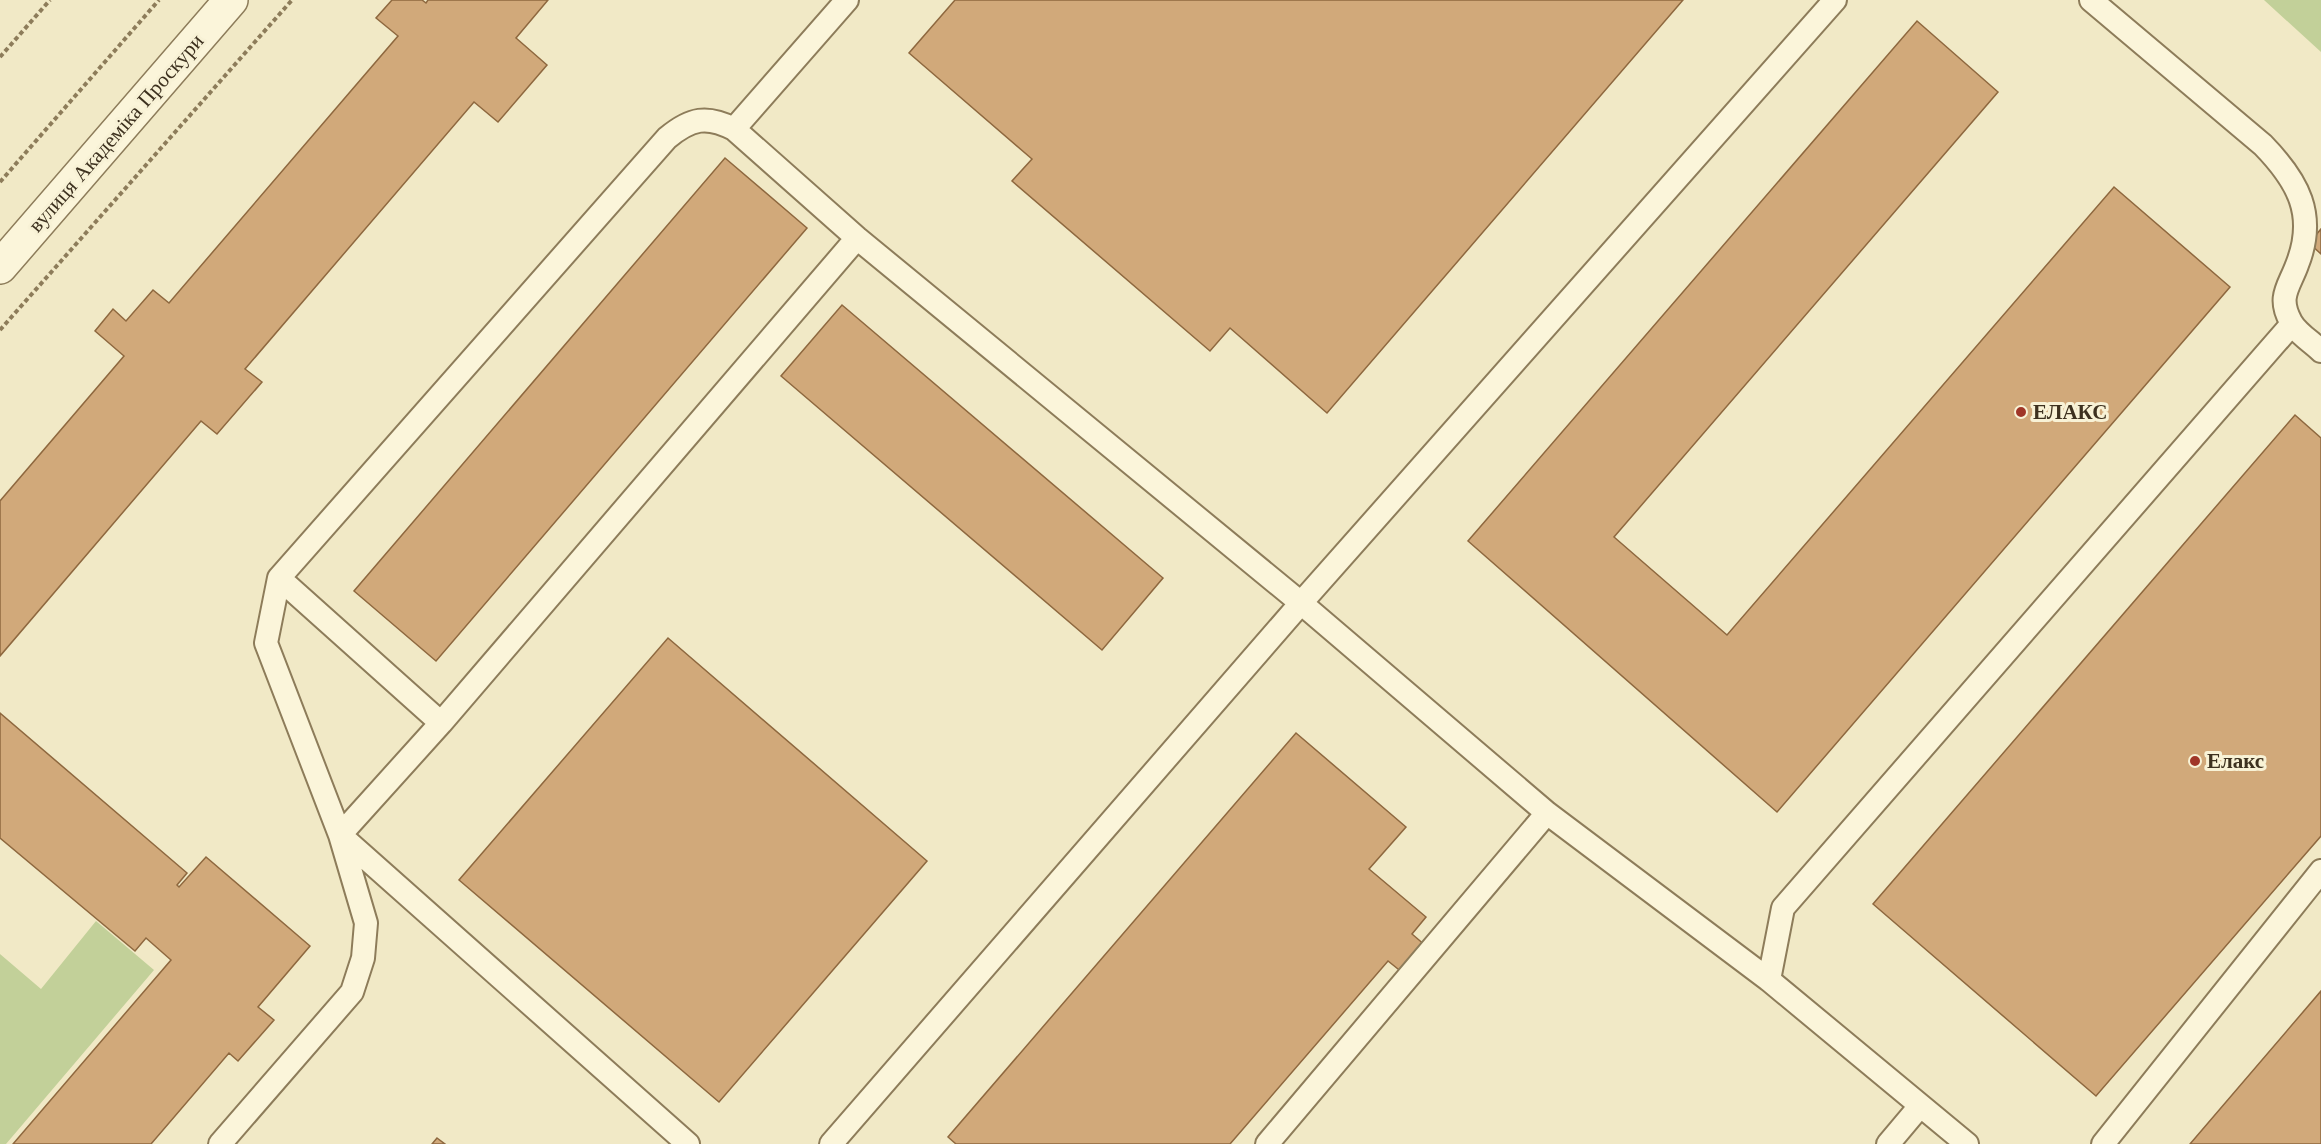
<svg xmlns="http://www.w3.org/2000/svg" width="2321" height="1144" font-family="'Libre Baskerville',serif">
<style>
.green{fill:#c2d099}
.building{fill:#d1a97a;stroke:#8e683f;stroke-width:1.5}
.lines{fill:none;stroke-linecap:round;stroke-linejoin:round}
.service-casing{stroke:#8d7c5a;stroke-width:26}
.tertiary-casing{stroke:#8d7c5a;stroke-width:36}
.path{stroke:#8d7c5a;stroke-width:4;stroke-dasharray:4.5 3;stroke-linecap:butt}
.service{stroke:#fbf5da;stroke-width:22}
.tertiary{stroke:#fbf5da;stroke-width:33}
.poi-dot{fill:#a03627;stroke:#f8f2d6;stroke-width:2}
.labels{text-anchor:middle;stroke-width:6;stroke-linejoin:round;paint-order:stroke}
.street-label{font-size:21px;fill:#3d311f;stroke:#f8f2d6}
.poi-label{font-size:21px;font-weight:bold;fill:#3d311f;stroke:#f8f2d6;text-anchor:start}
</style>
<rect width="100%" height="100%" fill="#f1e9c6"/>
<!-- green -->
<path class="green" d="M 2264,0 L 2321,0 L 2321,52 Z
M 96,921 L 154,970 L 6,1144 L 0,1144 L 0,954 L 41,989 Z"/>
<!-- building -->
<path class="building" d="M 392,0 L 422,0 L 426,3 L 428,0 L 548,0 L 516,38 L 547,65 L 498,122 L 474,102 L 245,369 L 262,382 L 217,434 L 201,421 L 0,656 L 0,501 L 124,356 L 95,331 L 113,309 L 126,321 L 153,290 L 169,303 L 398,36 L 376,18 Z
M 955,0 L 1683,0 L 1327,413 L 1230,328 L 1210,351 L 1012,181 L 1032,159 L 909,53 Z
M 1917,21 L 1998,92 L 1614,537 L 1727,635 L 2114,187 L 2230,287 L 1777,812 L 1468,541 Z
M 725,158 L 807,228 L 436,661 L 354,591 Z
M 2321,229 L 2321,254 L 2309,243 Z
M 842,305 L 1163,578 L 1102,650 L 781,376 Z
M 2295,415 L 2321,438 L 2321,836 L 2096,1096 L 1873,904 Z
M 668,638 L 927,861 L 719,1102 L 459,880 Z
M 0,713 L 187,873 L 177,885 L 179,887 L 206,857 L 310,946 L 258,1007 L 274,1020 L 238,1061 L 229,1053 L 151,1144 L 13,1144 L 171,960 L 146,938 L 135,951 L 0,838 Z
M 1296,733 L 1406,827 L 1369,869 L 1426,917 L 1412,934 L 1426,946 L 1403,973 L 1388,961 L 1230,1144 L 956,1144 L 948,1137 Z
M 2321,991 L 2321,1144 L 2190,1144 Z
M 437,1138 L 445,1144 L 432,1144 Z"/>
<g class="lines">
<!-- service casing -->
<g class="service-casing">
<path id="service" d="M 2091,0 L 2263,145 C 2298,181 2317,215 2297,265 C 2289,287 2277,297 2291,322 C 2297,333 2312,342 2321,351
M 734,129 L 847,0
M 279,578 L 441,723
M 1769,980 L 1783,908 L 2292,324
M 220,1144 L 352,992 L 363,958 L 366,923 L 340,835 L 266,643 L 279,578 L 667,138 C 691,118 707,115 734,129 L 857,238 L 1301,603 L 1547,813 L 1769,980 L 1967,1144
M 688,1144 L 340,835 L 441,723 L 857,238
M 831,1144 L 1301,603 L 1835,0
M 1267,1144 L 1547,813
M 1888,1144 L 1920,1106
M 2103,1144 L 2321,871"/>
</g>
<!-- tertiary casing -->
<g class="tertiary-casing">
<path id="tertiary" d="M 0,267 L 231,0"/>
</g>
<!-- path -->
<path class="path" d="M 0,57 L 50,0
M 0,182 L 159,0
M 0,330 L 292,0"/>
<!-- service -->
<use href="#service" class="service"/>
<!-- tertiary -->
<use href="#tertiary" class="tertiary"/>
</g>
<!-- markers -->
<g class="poi-dot">
<circle cx="2021" cy="412" r="6"/>
<circle cx="2195" cy="761" r="6"/>
</g>
<g class="labels">
<!-- street labels -->
<g class="street-label">
<text transform="translate(116 133) rotate(-49)" y="7">вулиця Академіка Проскури</text>
</g>
<!-- poi labels -->
<g class="poi-label">
<text x="2033" y="419">ЕЛАКС</text>
<text x="2207" y="768">Елакс</text>
</g>
</g>
</svg>
